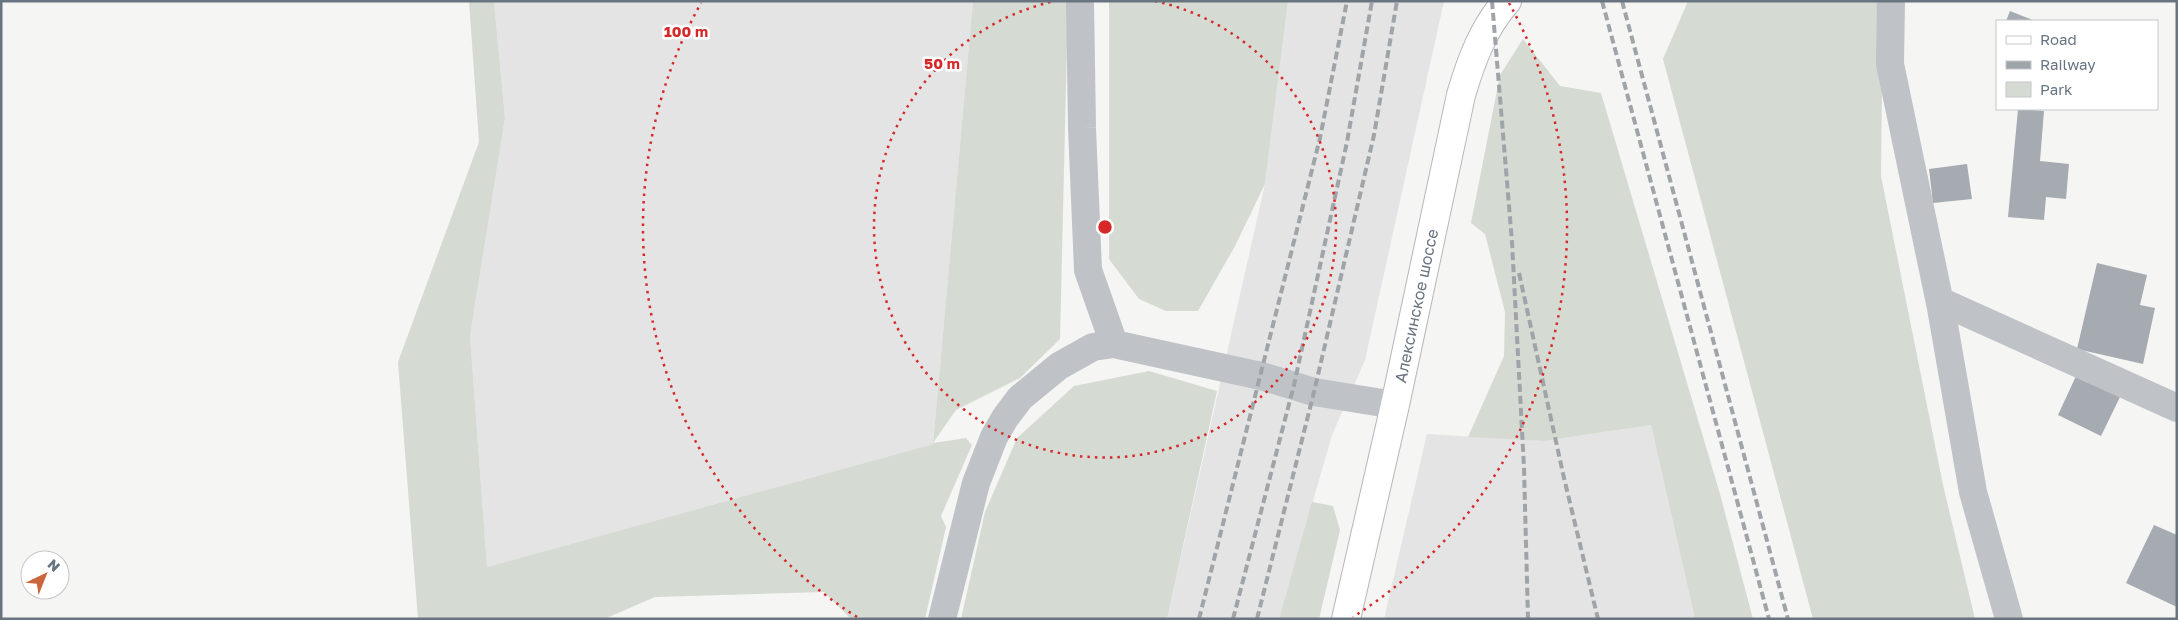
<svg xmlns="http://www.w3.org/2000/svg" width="2178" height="620" font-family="'Golos Text',sans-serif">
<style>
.built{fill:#e3e4e3}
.green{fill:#d5dad2}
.building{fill:#a5abb1}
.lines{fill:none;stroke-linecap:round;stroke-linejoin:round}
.major-casing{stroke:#b3b6ba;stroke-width:30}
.minor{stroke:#bfc2c6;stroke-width:28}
.major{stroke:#fff;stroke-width:28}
.rail{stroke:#9fa4a9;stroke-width:4;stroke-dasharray:8 4;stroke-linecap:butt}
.ring{fill:none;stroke:#d62828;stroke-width:2.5;stroke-dasharray:2.5 5}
.labels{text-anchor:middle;stroke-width:5;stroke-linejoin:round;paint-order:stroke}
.street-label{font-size:16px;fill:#687480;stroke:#fff}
.centre{fill:#d62828;stroke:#fff;stroke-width:2.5}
.ring-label{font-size:15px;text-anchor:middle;font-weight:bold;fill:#d62828;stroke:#fff;stroke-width:5;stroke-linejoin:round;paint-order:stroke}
</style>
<rect width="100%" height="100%" fill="#f5f5f3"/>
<!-- built -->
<path class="built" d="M 494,1 L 973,1 L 933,444 L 487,567 L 470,336 L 505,118 Z
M 1288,1 L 1444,1 L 1365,360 L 1332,435 L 1279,619 L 1167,619 L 1265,184 Z
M 1651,425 L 1695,619 L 1384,619 L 1427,434 L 1544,441 Z"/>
<!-- green -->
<path class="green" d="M 469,1 L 494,1 L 505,118 L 470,336 L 487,567 L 933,444 L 973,1 L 1068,1 L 1060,339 L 1020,378 L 956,410 L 933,443 L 966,438 L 972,445 L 941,516 L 946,527 L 925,619 L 851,619 L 824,592 L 655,597 L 604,619 L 418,619 L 398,362 L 479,142 Z
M 1109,1 L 1288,1 L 1265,184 L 1235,246 L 1198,311 L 1166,311 L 1139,299 L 1109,259 Z
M 1688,1 L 1883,1 L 1881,176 L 1943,485 L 1975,619 L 1813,619 L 1663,59 Z
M 1523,39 L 1560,86 L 1601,93 L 1720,494 L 1753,619 L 1695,619 L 1651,425 L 1544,441 L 1468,437 L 1504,356 L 1505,312 L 1485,234 L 1471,223 L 1500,75 Z
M 1149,371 L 1217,391 L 1167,619 L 961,619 L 985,512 L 1017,438 L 1074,386 Z
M 1312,502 L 1333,506 L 1340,530 L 1319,619 L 1279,619 Z"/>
<!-- building -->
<path class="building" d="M 2010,11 L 2035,21 L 2006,21 Z
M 2018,109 L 2044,111 L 2040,161 L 2069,164 L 2066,199 L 2046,197 L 2044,220 L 2008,217 Z
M 1967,164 L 1972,199 L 1933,203 L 1929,169 Z
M 2097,263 L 2147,275 L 2140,305 L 2155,308 L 2143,364 L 2077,349 Z
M 2076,376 L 2120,397 L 2101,436 L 2058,415 Z
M 2154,525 L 2177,535 L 2177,607 L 2126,583 Z"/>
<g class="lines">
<!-- major casing -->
<g class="major-casing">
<g id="major">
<path id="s1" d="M 1346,619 L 1395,405 L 1461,95 C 1471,61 1483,28 1507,1"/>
</g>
</g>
<!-- minor -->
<path class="minor" d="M 1080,1 L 1082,128 L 1088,270 L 1114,344
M 1891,1 L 1890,64 L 1941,308 L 1973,492 L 2009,619
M 1940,301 L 2177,408
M 942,619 L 976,483 L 994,437 L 1005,418 L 1020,398 L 1059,366 L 1093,347 L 1114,344 L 1261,376 L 1314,392 L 1395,405"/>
<!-- major -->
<use href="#major" class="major"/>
<!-- rail -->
<path class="rail" d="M 1492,1 L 1512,242 L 1524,468 L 1528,619
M 1602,1 L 1769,619
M 1622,1 L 1788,619
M 1519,273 L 1564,478 L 1598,619
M 1199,619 L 1320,138 L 1347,1
M 1233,619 L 1294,385 L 1347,142 L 1372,1
M 1257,619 L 1314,392 L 1374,135 L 1397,1"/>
</g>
<!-- distance rings -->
<g class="ring">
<path d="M1155 1A231 231 0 1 1 1055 1"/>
<path d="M857 617A462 462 0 0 1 701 3M1509 3A462 462 0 0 1 1353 617"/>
</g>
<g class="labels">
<!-- street labels -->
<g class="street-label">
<text dy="6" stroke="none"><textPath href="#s1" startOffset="321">Алексинское шоссе</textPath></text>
</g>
</g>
<circle cx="1105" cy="227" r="8" class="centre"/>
<g class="ring-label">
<text x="686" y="37">100 m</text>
<text x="942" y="69">50 m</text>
</g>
<!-- border -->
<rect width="2178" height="620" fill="none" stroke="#687480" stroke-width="5"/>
<!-- legend -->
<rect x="1996" y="20" width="162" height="90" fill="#ffffff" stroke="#c3c7cc"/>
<rect x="2006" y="36" width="25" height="8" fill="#ffffff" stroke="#c3c7cc"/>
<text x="2040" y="45" font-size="15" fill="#687480">Road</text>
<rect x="2006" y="61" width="25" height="8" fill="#9fa4a9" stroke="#c3c7cc"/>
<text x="2040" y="70" font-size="15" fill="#687480">Railway</text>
<rect x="2006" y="82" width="25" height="15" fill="#d5dad2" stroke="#c3c7cc"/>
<text x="2040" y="95" font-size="15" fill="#687480">Park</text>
<!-- north arrow -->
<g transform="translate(45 575) rotate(43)"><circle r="24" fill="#ffffff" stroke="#c3c7cc"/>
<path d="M0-4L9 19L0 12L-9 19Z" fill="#cc643c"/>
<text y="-8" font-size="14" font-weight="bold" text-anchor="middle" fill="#687480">N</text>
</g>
</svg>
